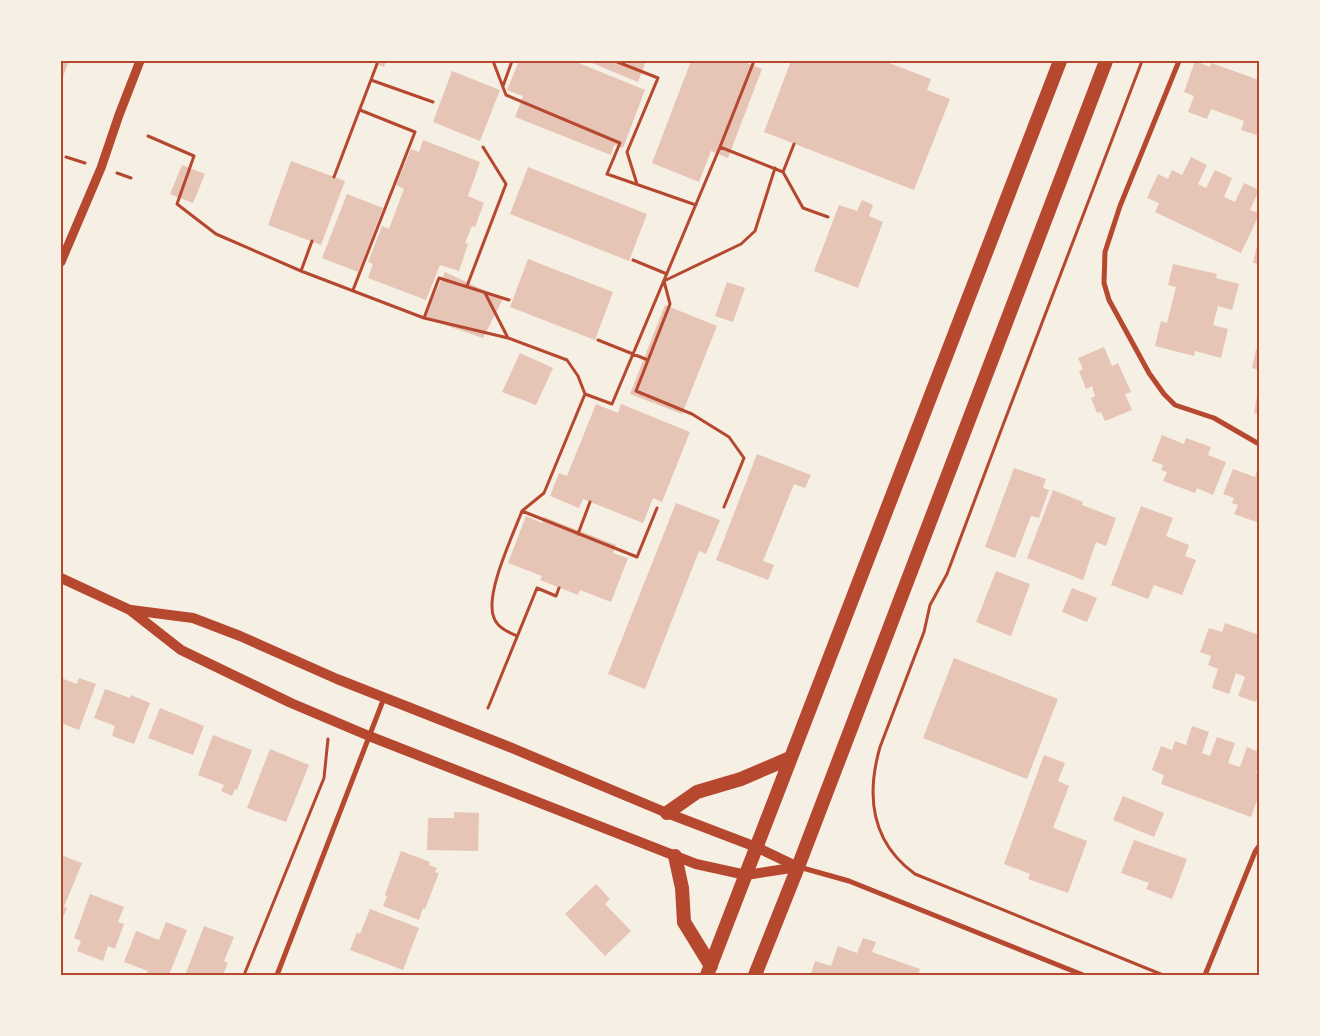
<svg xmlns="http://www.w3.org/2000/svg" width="1320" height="1036" font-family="Barlow,sans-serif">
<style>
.building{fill:#e6c5b7}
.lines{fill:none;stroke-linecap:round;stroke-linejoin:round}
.path{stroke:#b5482f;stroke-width:3}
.minor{stroke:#b5482f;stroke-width:5}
.tertiary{stroke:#b5482f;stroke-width:9}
.secondary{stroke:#b5482f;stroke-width:10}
.trunk{stroke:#b5482f;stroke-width:14}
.neatline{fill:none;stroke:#b5482f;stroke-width:2}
</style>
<rect width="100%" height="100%" fill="#f6efe4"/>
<!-- building -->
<path class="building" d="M 61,61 L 69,61 L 61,82 Z
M 369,61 L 386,61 L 384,67 Z
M 519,61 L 574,61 L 645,90 L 623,148 L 614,145 L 611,155 L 515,117 L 523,96 L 507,90 Z
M 587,61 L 646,61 L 638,82 Z
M 691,61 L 742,61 L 762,69 L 728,158 L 711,151 L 699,182 L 652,163 Z
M 791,61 L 884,61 L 931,79 L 927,90 L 950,99 L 914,190 L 764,132 Z
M 1195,61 L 1210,67 L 1211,63 L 1259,80 L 1259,130 L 1257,135 L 1241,130 L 1244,121 L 1211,109 L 1207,119 L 1188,112 L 1194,96 L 1184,92 Z
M 452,71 L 500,90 L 480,141 L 433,122 Z
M 423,140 L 480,162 L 468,196 L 484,203 L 475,227 L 472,226 L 465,243 L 468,244 L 459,271 L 440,265 L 426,300 L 368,278 L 373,264 L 368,262 L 382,226 L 389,229 L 404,189 L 396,185 L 411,149 L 419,152 Z
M 1191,157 L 1207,165 L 1198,184 L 1206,188 L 1215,170 L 1232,178 L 1224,197 L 1235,202 L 1244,183 L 1259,190 L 1250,210 L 1259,213 L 1259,215 L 1241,253 L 1155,212 L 1159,203 L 1147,198 L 1158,174 L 1168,179 L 1172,170 L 1182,175 Z
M 291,161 L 345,181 L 321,245 L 268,225 Z
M 182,165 L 205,174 L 193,203 L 170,194 Z
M 528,167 L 647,214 L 629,261 L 510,214 Z
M 347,194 L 383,208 L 358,272 L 322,258 Z
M 862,200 L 873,205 L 869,216 L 883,222 L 858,288 L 814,271 L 839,205 L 857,211 Z
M 1258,242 L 1259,242 L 1259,264 L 1253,263 Z
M 528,259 L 613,292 L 595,340 L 510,307 Z
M 1173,264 L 1217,274 L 1216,278 L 1239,284 L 1232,310 L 1218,306 L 1213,325 L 1228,329 L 1221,358 L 1195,351 L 1194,356 L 1155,346 L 1161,321 L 1167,323 L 1176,287 L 1168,285 Z
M 445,272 L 503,299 L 483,338 L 424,318 Z
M 727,282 L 745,288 L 733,322 L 715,316 Z
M 665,305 L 717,326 L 682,414 L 630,394 Z
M 1104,347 L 1112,366 L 1118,363 L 1131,392 L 1125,394 L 1132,410 L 1105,421 L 1101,412 L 1097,413 L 1091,398 L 1095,396 L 1092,386 L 1086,389 L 1079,371 L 1083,369 L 1078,358 Z
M 1256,349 L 1259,350 L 1259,370 L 1252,368 Z
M 520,353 L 553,368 L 536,405 L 502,392 Z
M 1258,391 L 1259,391 L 1259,414 L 1254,413 Z
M 596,404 L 618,413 L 621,404 L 690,432 L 662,502 L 653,498 L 643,523 L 583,499 L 579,508 L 550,496 L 559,473 L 567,476 Z
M 1162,435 L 1184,444 L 1186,438 L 1211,447 L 1208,455 L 1226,462 L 1213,495 L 1197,488 L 1195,493 L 1163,481 L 1167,472 L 1161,470 L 1163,465 L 1152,461 Z
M 757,454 L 811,475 L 805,488 L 794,484 L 763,561 L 774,565 L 768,580 L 716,560 Z
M 1014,468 L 1046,479 L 1043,488 L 1049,490 L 1039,518 L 1031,516 L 1015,558 L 985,547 Z
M 1233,469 L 1255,477 L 1257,471 L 1259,472 L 1259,523 L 1234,514 L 1238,505 L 1232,503 L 1234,498 L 1223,494 Z
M 1053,490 L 1083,502 L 1082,505 L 1116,518 L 1106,546 L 1096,542 L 1083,580 L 1027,558 Z
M 676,503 L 720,520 L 706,554 L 699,551 L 645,689 L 608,674 Z
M 1141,506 L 1173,518 L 1166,536 L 1189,545 L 1185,556 L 1196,560 L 1182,595 L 1154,585 L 1148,599 L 1111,585 Z
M 526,516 L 542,523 L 544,517 L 616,545 L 613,553 L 628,558 L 611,602 L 580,590 L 578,595 L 540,580 L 542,576 L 508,563 Z
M 996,571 L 1030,584 L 1011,636 L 976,622 Z
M 1072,588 L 1097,598 L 1087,622 L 1062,612 Z
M 1225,623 L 1259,635 L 1259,695 L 1256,702 L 1238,696 L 1245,677 L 1236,673 L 1229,694 L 1212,688 L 1218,669 L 1208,665 L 1211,656 L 1200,652 L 1209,628 L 1222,632 Z
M 954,658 L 1058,699 L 1027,779 L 923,738 Z
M 61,678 L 77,684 L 79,678 L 96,684 L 79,730 L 61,723 Z
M 105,689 L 130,698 L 131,695 L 150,703 L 134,744 L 112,736 L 115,726 L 94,718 Z
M 160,708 L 204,726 L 193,755 L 148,738 Z
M 1192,726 L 1209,732 L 1202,753 L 1210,756 L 1217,737 L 1235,743 L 1228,763 L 1240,767 L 1247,747 L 1259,752 L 1259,766 L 1256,773 L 1259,774 L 1259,795 L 1251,817 L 1161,784 L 1164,775 L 1152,770 L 1161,746 L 1172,750 L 1175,741 L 1186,745 Z
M 213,735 L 252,750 L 237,790 L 235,789 L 232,796 L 221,791 L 224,785 L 198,775 Z
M 270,749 L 309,765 L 286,822 L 247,808 Z
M 1044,755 L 1065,763 L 1058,781 L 1069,786 L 1053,828 L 1087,841 L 1068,893 L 1028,879 L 1030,874 L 1004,864 Z
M 1123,796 L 1164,813 L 1154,837 L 1113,820 Z
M 454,812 L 479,813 L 478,851 L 427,850 L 428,818 L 454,818 Z
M 1134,840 L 1187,859 L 1172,899 L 1146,889 L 1149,883 L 1121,873 Z
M 401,851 L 430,862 L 429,865 L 437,868 L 435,872 L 439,873 L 425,909 L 423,908 L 419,920 L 383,906 L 387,896 L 385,895 Z
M 61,855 L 82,863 L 64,907 L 67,908 L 61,923 Z
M 596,884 L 610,899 L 605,904 L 631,931 L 605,956 L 565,914 Z
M 90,894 L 124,907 L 118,922 L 124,924 L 115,949 L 108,946 L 103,961 L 77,951 L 81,941 L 74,938 Z
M 370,909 L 419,928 L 403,970 L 350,950 L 357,932 L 360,934 Z
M 166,922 L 187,930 L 169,975 L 146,975 L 148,971 L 124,962 L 136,931 L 159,940 Z
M 204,926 L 234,937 L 224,961 L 228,963 L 223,975 L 189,975 L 186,973 Z
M 863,938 L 876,942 L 872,952 L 920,969 L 918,975 L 811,974 L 815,961 L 831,966 L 838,946 L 857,953 Z"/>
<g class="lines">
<!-- path -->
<path class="path" d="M 493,61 L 506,95 L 620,143 L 607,174 L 696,205
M 615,61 L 658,78 L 627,152 L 637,184
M 1142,61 L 1003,425 L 947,574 L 930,605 L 924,632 L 880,747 C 866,796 871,842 915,874 L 1163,975
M 371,80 L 433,102
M 503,86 L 512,61
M 148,136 L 194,156 L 177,204 L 216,234 L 301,271 L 424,318 L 439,278 L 509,300
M 720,147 L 754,61
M 66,157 L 85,163
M 783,172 L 794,144
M 117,173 L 131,178
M 334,177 L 377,64
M 633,260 L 667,274
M 301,271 L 312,241
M 467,286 L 506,184 L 483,147
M 353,290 L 415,132 L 360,110
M 485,293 L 508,338 L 567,360 L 578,376 L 585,394
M 424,318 L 508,338
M 598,340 L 648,360
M 724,507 L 744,458 L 729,437 L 692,414 L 636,391 L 670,304 L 664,281 L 741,244 L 755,231 L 775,168
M 522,511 L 544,493 L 585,394 L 612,404 L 720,147 L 783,172 L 803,208 L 828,217
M 578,534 L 590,502
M 517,636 C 508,632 498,628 494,618 C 484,595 513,535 522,511 L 637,557 L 657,508
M 488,708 L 537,588 L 556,596 L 559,588
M 244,975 L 324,778 L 328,739"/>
<!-- minor -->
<path class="minor" d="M 1179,61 L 1120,206 L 1105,252 L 1104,283 L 1109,300 L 1149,373 L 1164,394 L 1175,405 L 1214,418 L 1259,444
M 799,867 L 849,881 L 1083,975
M 277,975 L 384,698
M 1205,975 L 1255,852 L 1259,846"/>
<!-- tertiary -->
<path class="tertiary" d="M 61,262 L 101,168 L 119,115 L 140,61"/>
<!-- secondary -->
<path class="secondary" d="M 61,578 L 130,610 L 181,650 L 291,703 L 369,736 L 696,864 L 746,875 L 798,867
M 131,610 L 193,618 L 240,636 L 337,679 L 507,746 L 667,813 L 756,847 L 798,867"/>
<!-- trunk -->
<path class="trunk" d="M 667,813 L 697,792 L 741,779 L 790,758
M 675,856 L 682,888 L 684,922 L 711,966
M 707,975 L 1060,61
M 755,975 L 798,867 L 1106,61"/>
</g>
<!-- border -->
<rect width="1320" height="1036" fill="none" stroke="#f6efe4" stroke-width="125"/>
<rect x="62" y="62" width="1196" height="912" class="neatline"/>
</svg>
